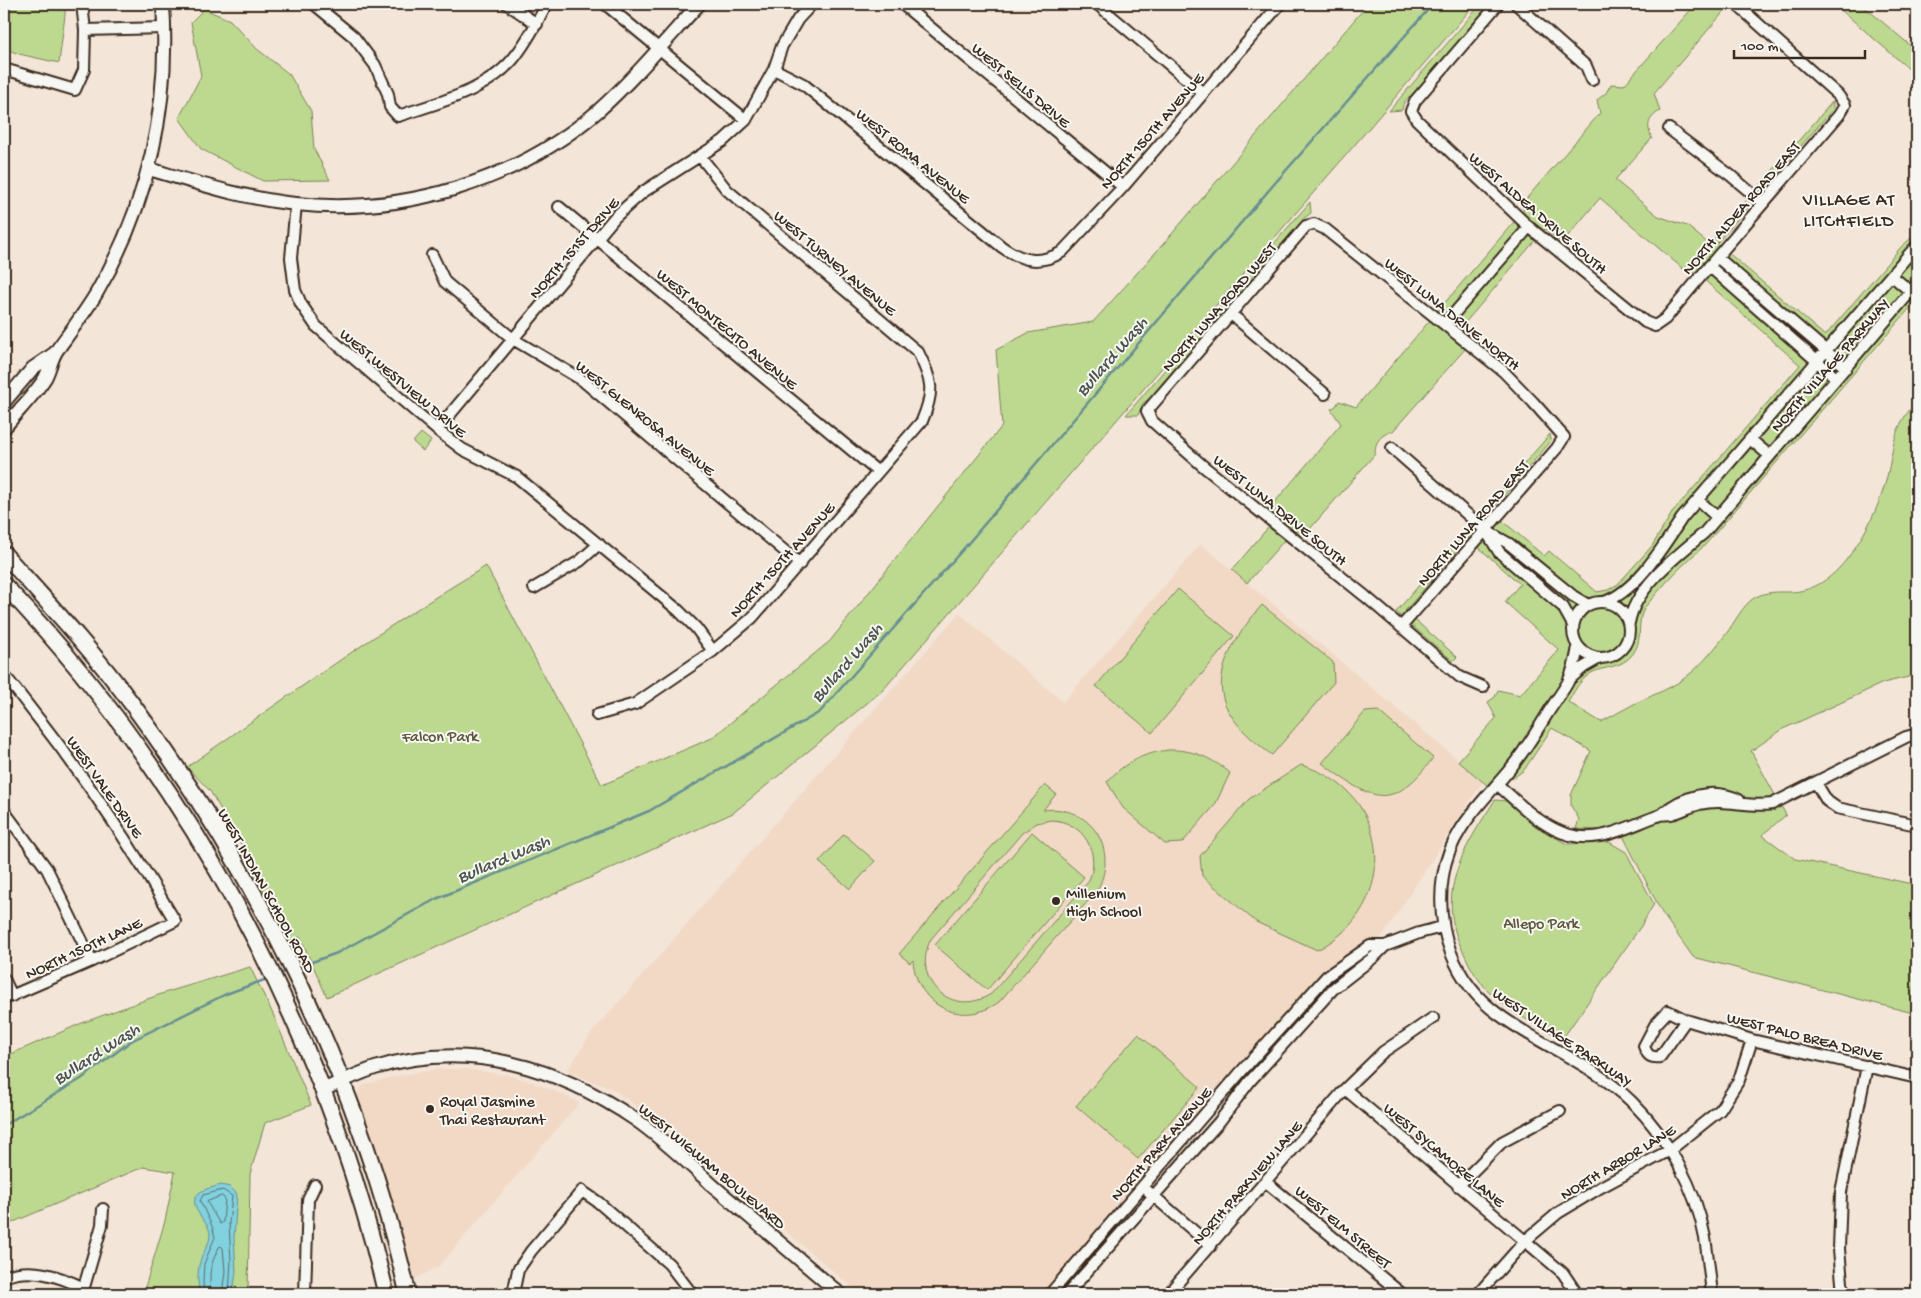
<svg xmlns="http://www.w3.org/2000/svg" width="1921" height="1298" font-family="'Gochi Hand',sans-serif">
<style>
.built{fill:#f1d9c6}
.green{fill:#bdd990;stroke:#7c8257;fill-rule:evenodd}
.water{fill:#82d1df;stroke:#668e92}
.lines{fill:none;stroke-linecap:round;stroke-linejoin:round}
.shore{stroke:#576d6b;stroke-width:1}
.stream{stroke:#668e92;stroke-width:2.5}
.minor-casing{stroke:#3b2a1e;stroke-width:14}
.tertiary-casing{stroke:#3b2a1e;stroke-width:16}
.secondary-casing{stroke:#3b2a1e;stroke-width:19}
.minor{stroke:#f6f6f2;stroke-width:10}
.tertiary{stroke:#f6f6f2;stroke-width:12}
.secondary{stroke:#f6f6f2;stroke-width:15}
.poi-dot{fill:#3b2a1e;stroke:#f6f6f2;stroke-width:2}
.labels{text-anchor:middle;stroke-width:4;stroke-linejoin:round;paint-order:stroke}
.street-label{font-size:16px;fill:#3b2a1e;stroke:#f6f6f2}
.park-label{font-size:16px;fill:#5c563a;stroke:#f6f6f2}
.poi-label{font-size:16px;fill:#3b2a1e;stroke:#f6f6f2;text-anchor:start}
.neighbourhood-label{font-size:18px;letter-spacing:1px;fill:#3b2a1e;stroke:#f6f6f2}
.water-label{font-size:18px;font-style:italic;fill:#4d544e;stroke:#f6f6f2}
</style>
<rect width="100%" height="100%" fill="#f3e5d8"/>
<filter id="ink" filterUnits="userSpaceOnUse"><feTurbulence type="fractalNoise" baseFrequency=".02" numOctaves="2"/><feDisplacementMap in="SourceGraphic" scale="10" xChannelSelector="R" yChannelSelector="G"/><feConvolveMatrix kernelMatrix="1 2 1 2 8 2 1 2 1" color-interpolation-filters="sRGB"/></filter>
<g filter="url(#ink)">
<!-- built -->
<path class="built" d="M 1201,544 L 1483,781 L 1380,940 L 1342,961 L 1276,1028 L 1045,1294 L 860,1294 L 650,1116 L 614,1090 L 567,1071 L 590,1035 L 959,613 L 1063,702 Z
M 439,1069 L 465,1069 L 505,1075 L 524,1079 L 562,1094 L 579,1103 L 439,1266 L 413,1280 L 382,1169 L 355,1098 L 361,1087 L 366,1084 L 401,1075 Z"/>
<!-- green -->
<path class="green" d="M 4,4 L 65,4 L 65,15 L 59,63 L 19,54 L 4,48 Z
M 1368,4 L 1475,4 L 1340,162 L 883,690 L 733,813 L 327,997 L 300,937 L 289,943 L 242,846 L 210,791 L 187,767 C 285,698 383,628 486,566 L 602,785 L 712,738 L 830,641 L 1002,426 L 996,350 L 1028,333 L 1093,322 L 1165,242 Z
M 1481,4 L 1491,4 L 1413,94 C 1406,99 1403,102 1402,110 L 1389,111 Z
M 1696,4 L 1723,4 L 1727,8 L 1654,93 L 1660,111 C 1648,118 1646,126 1652,138 L 1615,180 L 1658,216 L 1687,226 L 1709,244 L 1833,101 L 1833,109 L 1717,243 L 1825,336 L 1901,247 L 1917,233 L 1917,300 L 1705,545 C 1687,561 1671,576 1656,594 C 1652,599 1647,604 1644,609 C 1635,625 1646,643 1628,659 C 1615,670 1597,666 1586,677 C 1578,683 1573,694 1568,702 L 1601,722 C 1612,716 1623,710 1634,704 C 1654,694 1674,688 1691,673 C 1704,662 1716,647 1726,634 C 1735,622 1742,606 1754,598 C 1766,591 1778,592 1791,592 C 1822,591 1843,567 1858,543 C 1871,523 1881,500 1887,477 C 1895,443 1892,429 1917,401 L 1917,675 L 1883,683 L 1838,704 L 1783,729 L 1751,751 L 1786,815 L 1762,835 L 1795,859 L 1917,885 L 1917,1014 L 1693,957 L 1662,913 L 1618,826 L 1599,830 L 1576,829 L 1579,819 L 1571,806 L 1571,795 L 1591,751 L 1552,728 L 1524,770 L 1512,779 L 1502,770 L 1488,786 L 1458,761 L 1496,718 L 1488,702 L 1495,697 L 1498,690 L 1520,695 L 1559,650 L 1505,602 L 1520,584 L 1468,538 L 1405,611 L 1457,657 L 1453,661 L 1396,612 L 1550,434 L 1551,441 L 1491,511 L 1544,556 L 1549,551 L 1597,592 L 1608,590 L 1618,584 L 1652,546 L 1672,513 L 1800,365 L 1693,270 L 1689,274 L 1600,198 L 1562,243 L 1545,229 L 1452,338 L 1465,349 L 1393,431 C 1381,435 1375,440 1375,454 L 1303,537 L 1294,529 L 1247,583 L 1232,570 L 1277,517 L 1269,509 L 1341,424 L 1331,409 L 1336,406 L 1339,401 L 1356,407 L 1524,210 L 1520,206 L 1600,113 L 1597,100 L 1606,93 L 1611,84 L 1624,85 Z
M 1834,4 L 1861,4 L 1911,46 L 1917,38 L 1917,76 Z
M 204,9 L 230,20 L 257,49 L 289,74 L 311,111 L 314,149 L 330,180 L 263,181 L 201,149 L 179,118 L 201,76 L 191,22 Z
M 1310,202 L 1311,213 L 1303,219 L 1299,226 L 1149,399 L 1143,403 L 1138,415 L 1126,415 Z
M 421,433 L 431,441 L 423,451 L 413,442 Z
M 1178,589 L 1234,636 L 1152,733 L 1096,686 Z
M 1262,605 L 1333,662 L 1334,682 L 1272,755 C 1253,741 1229,721 1223,698 C 1214,665 1243,627 1262,605 Z
M 1378,711 L 1433,758 C 1391,814 1371,800 1322,763 L 1365,712 Z
M 1168,750 C 1192,749 1212,758 1230,773 L 1215,805 L 1182,843 L 1165,844 L 1123,808 L 1107,782 C 1123,763 1144,753 1168,750 Z
M 1301,765 C 1393,791 1402,907 1317,950 L 1256,922 L 1202,876 L 1200,856 L 1249,799 Z
M 1045,785 L 1056,794 L 1043,810 C 1091,803 1121,851 1096,892 L 999,1002 C 961,1029 916,1005 913,960 L 910,963 L 899,954 ZM 1051,820 C 1084,821 1102,854 1088,882 L 991,994 C 952,1019 910,980 931,939 L 1022,833 L 1037,823 Z
M 1495,800 L 1506,801 L 1535,826 L 1567,844 L 1609,842 L 1626,852 L 1654,904 L 1641,926 L 1563,1038 C 1530,1023 1492,1003 1473,971 C 1469,965 1466,957 1463,951 C 1451,928 1448,902 1455,877 C 1463,848 1479,825 1495,800 Z
M 1032,832 L 1084,877 L 987,990 L 935,945 Z
M 844,834 L 875,861 L 850,889 L 819,862 Z
M 250,967 L 273,1014 L 311,1105 L 265,1123 L 250,1174 L 248,1294 L 143,1294 L 165,1221 L 175,1172 L 143,1167 L 4,1226 L 4,1057 L 82,1023 L 164,993 Z
M 1138,1034 L 1200,1087 L 1138,1159 L 1076,1106 Z"/>
<!-- water -->
<path class="water" d="M 221,1185 L 230,1187 L 237,1194 L 234,1237 L 236,1271 L 233,1294 L 200,1294 C 197,1282 197,1268 202,1256 C 205,1249 210,1243 210,1234 C 209,1222 192,1212 195,1199 C 198,1189 212,1188 221,1185 Z"/>
<g class="lines">
<!-- shore -->
<path class="shore" d="M 222,1196 L 225,1199 L 223,1222 L 220,1224 L 207,1202 Z
M 204,1294 L 203,1282 L 204,1264 L 215,1237 L 212,1226 L 200,1201 L 203,1195 L 223,1190 L 232,1196 L 229,1223 L 231,1261 L 229,1294
M 211,1294 C 209,1271 209,1268 219,1247 L 221,1246 L 223,1248 L 225,1271 L 222,1294"/>
<!-- stream -->
<path class="stream" d="M 298,967 L 337,953 L 436,899 L 649,811 L 820,712 L 965,547 L 1275,183 L 1433,4
M 277,975 L 288,971
M 4,1125 L 81,1079 L 131,1041 L 226,994 L 267,979"/>
<!-- minor casing -->
<g class="minor-casing">
<path id="minor" d="M 314,4 L 354,37 L 375,65 L 388,94 L 390,107 L 398,116 C 440,102 490,91 517,54 C 529,38 538,21 547,4
M 507,4 L 537,24
M 605,4 L 746,120
M 902,4 L 1123,187
M 1097,4 L 1203,93
M 1498,4 L 1415,101 L 1411,111 L 1417,120 L 1529,227 L 1645,322 L 1655,326 L 1665,319 L 1717,257 L 1839,115 L 1845,105 L 1838,95 L 1736,4
M 1516,4 L 1586,66 L 1592,80
M 85,30 L 164,28
M 4,69 L 75,90 L 84,70 L 85,30 L 82,4
M 774,69 L 803,84 L 1002,247 C 1022,261 1040,265 1062,252 L 1123,187 L 1280,4
M 1669,129 L 1730,175 L 1763,203
M 296,204 L 291,258 L 295,290 L 301,304 L 316,326 L 437,430 L 462,449 L 517,477 L 678,610 L 696,628 L 713,651
M 559,207 L 878,472
M 432,255 L 445,282 L 513,339 L 582,380 L 800,564
M 1717,257 L 1846,368
M 1709,266 L 1836,378
M 1891,275 L 1911,292
M 1231,314 L 1325,394
M 1445,324 L 1529,227
M 437,430 L 615,217 L 643,192 L 723,141 L 746,120 L 774,69 L 782,46 L 798,19 L 812,4
M 1750,439 L 1770,456
M 1392,448 L 1485,530 L 1508,543 L 1573,596 L 1588,605
M 1698,500 L 1717,517
M 1486,531 L 1499,552 L 1563,607 L 1573,625
M 534,588 L 580,561 L 599,544
M1573 630a28 28 0 1 1 56 0a28 28 0 1 1-56 0Z
M 1604,602 C 1636,592 1664,545 1682,518 L 1911,252 L 1917,246
M 1629,623 C 1635,587 1677,556 1704,533 L 1917,284
M 1401,627 L 1557,448 L 1564,437 L 1533,402 L 1503,371 L 1325,229 L 1314,224 L 1306,226 L 1147,411 L 1152,421 L 1203,466 L 1365,596 L 1460,677 L 1483,687
M 1578,647 C 1576,659 1573,671 1568,682 C 1562,693 1553,704 1546,716 C 1535,734 1524,752 1510,769 C 1483,802 1449,831 1443,876 C 1435,929 1454,982 1498,1014 C 1541,1046 1593,1064 1632,1102 C 1668,1138 1696,1188 1705,1238 C 1708,1257 1710,1276 1712,1294
M 4,675 C 17,690 29,707 42,723 C 91,786 135,852 175,921 L 92,961 L 4,999
M 1571,678 L 1584,667 L 1598,659
M 597,715 L 635,704 L 713,651 L 752,618 L 922,421 C 935,390 932,381 918,352 L 727,190 L 700,156
M 1816,783 L 1827,801 L 1837,808 L 1917,825
M 1497,784 C 1515,800 1533,818 1554,829 C 1593,849 1623,828 1660,815 C 1663,814 1667,815 1671,814 C 1681,812 1690,806 1700,804 C 1724,798 1748,808 1772,804 L 1906,737 L 1917,734
M 4,811 L 47,869 L 92,961
M 1662,814 C 1682,796 1714,787 1739,800
M 4,979 L 12,996
M 1686,1020 L 1660,1057 C 1650,1058 1647,1055 1644,1046 L 1655,1025 L 1668,1011 L 1686,1020 L 1752,1040 L 1917,1078
M 1345,1089 L 1563,1273 L 1577,1294
M 1266,1182 L 1402,1294
M 1458,1186 L 1502,1142 L 1560,1111
M 1149,1192 L 1211,1246
M 4,1277 C 31,1266 59,1276 84,1288
M 82,1294 L 102,1225 L 103,1209
M 305,1294 L 308,1200 L 315,1185
M 513,1294 L 518,1270 L 531,1251 L 582,1191 L 598,1202 L 669,1264 L 692,1294
M 1050,1294 L 1240,1073 L 1327,976 L 1370,946 L 1385,946 L 1419,933 L 1442,927
M 1067,1294 L 1219,1122 L 1250,1081 L 1333,989 L 1374,957 L 1385,946
M 1168,1294 L 1345,1089 L 1383,1052 L 1433,1018
M 1478,1294 L 1525,1241 L 1558,1213 L 1601,1187 L 1670,1150 L 1720,1110 L 1739,1080 L 1752,1040
M 1843,1294 L 1839,1249 L 1841,1192 L 1867,1066"/>
</g>
<!-- tertiary casing -->
<g class="tertiary-casing">
<path id="tertiary" d="M 149,169 C 197,183 246,199 296,204 C 403,215 516,182 598,111 C 635,78 666,40 699,4
M 4,402 L 33,368 L 55,353
M 4,428 C 15,414 36,393 45,378 C 50,369 51,359 57,350 C 70,332 84,314 96,294 C 148,206 170,106 163,4
M 323,1090 C 340,1082 357,1074 375,1068 C 468,1039 558,1067 636,1120 C 663,1139 687,1162 711,1184 C 754,1221 797,1257 840,1294"/>
</g>
<!-- secondary casing -->
<g class="secondary-casing">
<path id="secondary" d="M 4,554 C 48,603 93,651 132,704 C 262,880 359,1081 408,1294
M 4,585 C 190,780 325,1033 386,1294"/>
</g>
<!-- minor -->
<use href="#minor" class="minor"/>
<!-- tertiary -->
<use href="#tertiary" class="tertiary"/>
<!-- secondary -->
<use href="#secondary" class="secondary"/>
</g>
</g>
<!-- markers -->
<g class="poi-dot">
<circle cx="1056" cy="901" r="5"/>
<circle cx="430" cy="1109" r="5"/>
</g>
<g class="labels">
<!-- street labels -->
<g class="street-label">
<text transform="translate(1022 84) rotate(40)" y="6">WEST SELLS DRIVE</text>
<text transform="translate(1151 130) rotate(-49)" y="6">NORTH 150TH AVENUE</text>
<text transform="translate(914 155) rotate(39)" y="6">WEST ROMA AVENUE</text>
<text transform="translate(1740 207) rotate(-49)" y="6">NORTH ALDEA ROAD EAST</text>
<text transform="translate(1539 212) rotate(41)" y="6">WEST ALDEA DRIVE SOUTH</text>
<text transform="translate(573 247) rotate(-49)" y="6">NORTH 151ST DRIVE</text>
<text transform="translate(836 262) rotate(40)" y="6">WEST TURNEY AVENUE</text>
<text transform="translate(1218 306) rotate(-49)" y="6">NORTH LUNA ROAD WEST</text>
<text transform="translate(1453 313) rotate(39)" y="6">WEST LUNA DRIVE NORTH</text>
<text transform="translate(728 328) rotate(40)" y="6">WEST MONTECITO AVENUE</text>
<text transform="translate(1829 364) rotate(-49)" y="6">NORTH VILLAGE PARKWAY</text>
<text transform="translate(404 382) rotate(40)" y="6">WEST WESTVIEW DRIVE</text>
<text transform="translate(646 417) rotate(39)" y="6">WEST GLENROSA AVENUE</text>
<text transform="translate(1281 509) rotate(39)" y="6">WEST LUNA DRIVE SOUTH</text>
<text transform="translate(1472 522) rotate(-49)" y="6">NORTH LUNA ROAD EAST</text>
<text transform="translate(781 559) rotate(-48)" y="6">NORTH 150TH AVENUE</text>
<text transform="translate(106 786) rotate(55)" y="6">WEST VALE DRIVE</text>
<text transform="translate(268 890) rotate(61)" y="6">WEST INDIAN SCHOOL ROAD</text>
<text transform="translate(83 947) rotate(-25)" y="6">NORTH 150TH LANE</text>
<text transform="translate(1805 1035) rotate(14)" y="6">WEST PALO BREA DRIVE</text>
<text transform="translate(1563 1036) rotate(34)" y="6">WEST VILLAGE PARKWAY</text>
<text transform="translate(1160 1143) rotate(-49)" y="6">NORTH PARK AVENUE</text>
<text transform="translate(1445 1154) rotate(40)" y="6">WEST SYCAMORE LANE</text>
<text transform="translate(1617 1161) rotate(-31)" y="6">NORTH ARBOR LANE</text>
<text transform="translate(713 1165) rotate(40)" y="6">WEST WIGWAM BOULEVARD</text>
<text transform="translate(1246 1182) rotate(-49)" y="6">NORTH PARKVIEW LANE</text>
<text transform="translate(1344 1226) rotate(40)" y="6">WEST ELM STREET</text>
</g>
<!-- park labels -->
<g class="park-label">
<text x="440" y="741">Falcon Park</text>
<text x="1541" y="928">Allepo Park</text>
</g>
<!-- poi labels -->
<g class="poi-label">
<text x="1066" y="898">Millenium<tspan x="1066" dy="18">High School</tspan></text>
<text x="440" y="1106">Royal Jasmine<tspan x="440" dy="18">Thai Restaurant</tspan></text>
</g>
<!-- neighbourhood labels -->
<g class="neighbourhood-label">
<text x="1849" y="205">VILLAGE AT<tspan x="1849" dy="21">LITCHFIELD</tspan></text>
</g>
<!-- water labels -->
<g class="water-label">
<text transform="translate(1111 356) rotate(-49)" y="6">Bullard Wash</text>
<text transform="translate(846 662) rotate(-49)" y="6">Bullard Wash</text>
<text transform="translate(503 858) rotate(-23)" y="6">Bullard Wash</text>
<text transform="translate(96 1053) rotate(-33)" y="6">Bullard Wash</text>
</g>
</g>
<!-- margin -->
<rect width="1921" height="1298" fill="none" stroke="#f6f6f2" stroke-width="20"/>
<rect x="10" y="10" width="1901" height="1278" fill="none" stroke="#3b2a1e" stroke-width="2" filter="url(#ink)"/>
<!-- scale -->
<path d="M1734 50v8h131v-8" fill="none" stroke="#3b2a1e" stroke-width="2.5"/>
<text x="1741" y="50" font-size="15" fill="#3b2a1e" stroke="#f6f6f2" stroke-width="4" paint-order="stroke">100 m</text>
</svg>
